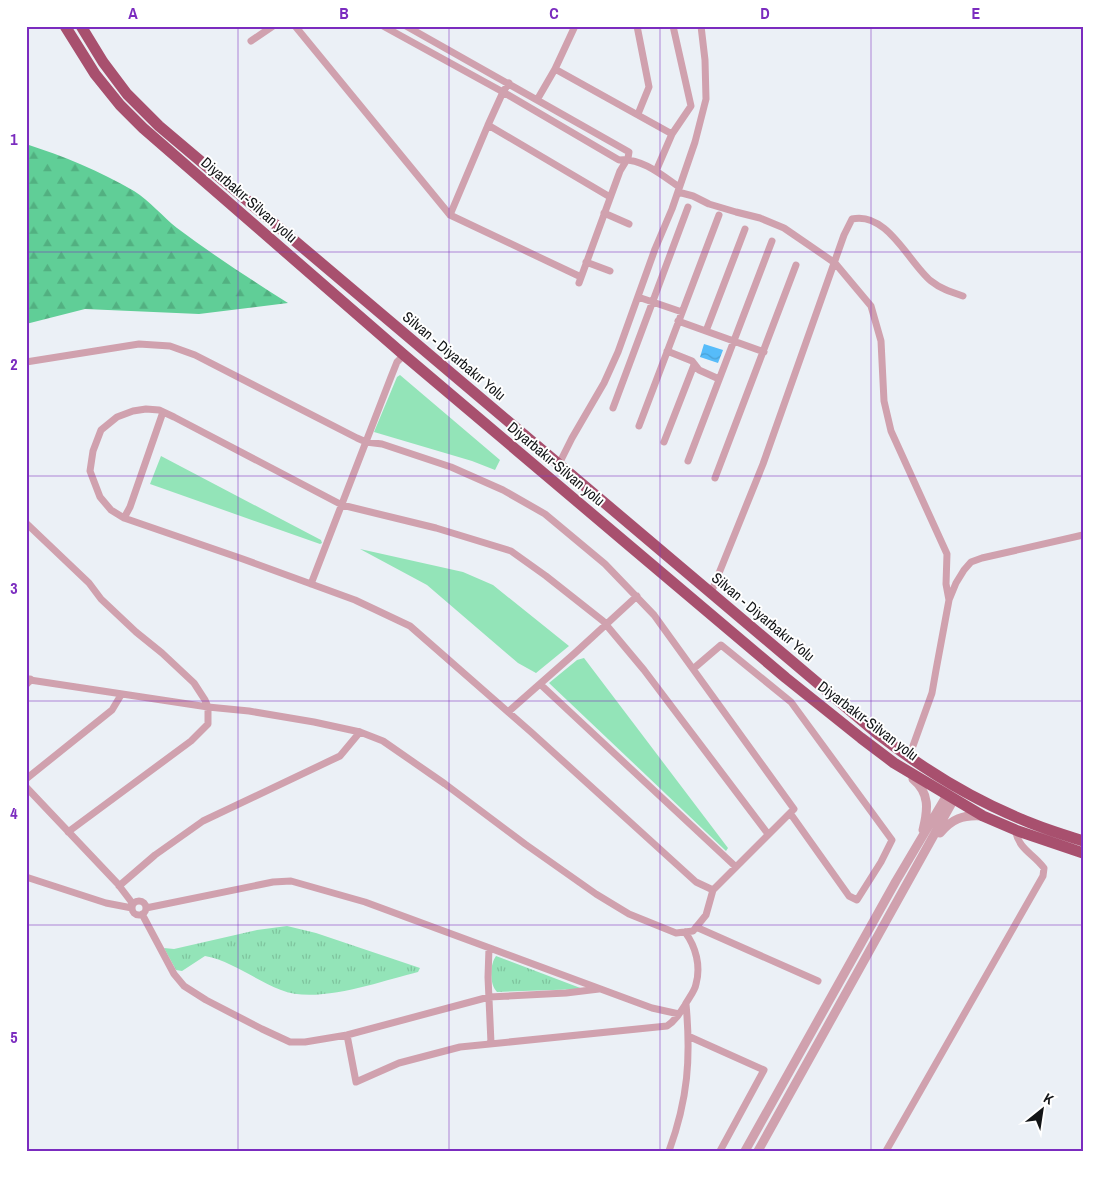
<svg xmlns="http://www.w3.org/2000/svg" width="1109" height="1177" font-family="'Archivo Narrow',sans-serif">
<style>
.grass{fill:url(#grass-tufts)}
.forest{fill:url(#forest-firs)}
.park{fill:#93e4b8}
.water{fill:url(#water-waves)}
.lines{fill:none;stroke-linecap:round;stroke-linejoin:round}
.minor{stroke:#d0a1ae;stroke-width:7}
.tertiary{stroke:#d0a1ae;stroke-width:9}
.trunk{stroke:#a8506e;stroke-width:11}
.grid{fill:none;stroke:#7b2cbf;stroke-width:1;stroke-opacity:0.55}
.labels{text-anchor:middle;stroke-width:4;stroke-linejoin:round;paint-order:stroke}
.street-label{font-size:15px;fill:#121416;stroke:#fff}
.neatline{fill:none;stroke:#7b2cbf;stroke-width:2}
.grid-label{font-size:16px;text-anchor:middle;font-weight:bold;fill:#7b2cbf}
</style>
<defs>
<pattern id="grass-tufts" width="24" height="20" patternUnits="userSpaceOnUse" patternTransform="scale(1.25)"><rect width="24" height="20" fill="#93e4b8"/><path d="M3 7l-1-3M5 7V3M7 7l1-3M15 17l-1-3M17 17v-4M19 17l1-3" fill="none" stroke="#7ec39d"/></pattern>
<pattern id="forest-firs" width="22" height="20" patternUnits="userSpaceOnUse" patternTransform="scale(1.25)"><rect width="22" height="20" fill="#60ce97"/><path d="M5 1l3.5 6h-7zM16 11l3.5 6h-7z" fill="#52b081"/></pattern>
<pattern id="water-waves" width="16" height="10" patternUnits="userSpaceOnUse" patternTransform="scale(1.25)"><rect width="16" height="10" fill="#56bcfa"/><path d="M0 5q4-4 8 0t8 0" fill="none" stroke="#4aa1d6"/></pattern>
</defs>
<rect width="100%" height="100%" fill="#ebf0f6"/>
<!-- grass -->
<path class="grass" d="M 287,926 L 316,933 L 420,968 L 418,972 C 381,981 317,1005 281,990 C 255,980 232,961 205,956 L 182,971 L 176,970 L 164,948 L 174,949 L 257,930 Z
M 496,956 L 583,989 L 497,992 C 489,984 490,964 496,956 Z"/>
<!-- forest -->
<path class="forest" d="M 26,144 C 63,156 100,171 134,191 C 150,201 163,217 177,228 C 213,255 250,279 288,303 L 199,314 L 85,309 L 26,324 Z"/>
<!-- park -->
<path class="park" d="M 400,375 L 500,460 L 495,470 L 472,461 L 374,432 L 397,377 Z
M 161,456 L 321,540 L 322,543 L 320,544 L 150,484 Z
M 360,549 L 463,572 L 493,585 L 569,646 L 536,673 L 518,663 L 427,585 Z
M 584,658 L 728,848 L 726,851 L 549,683 L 577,660 Z"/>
<!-- water -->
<path class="water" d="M 704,344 L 723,350 L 718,363 L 700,357 Z"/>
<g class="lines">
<!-- minor -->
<path class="minor" d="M 295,26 L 450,215 L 581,277
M 383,26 L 503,92 L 619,160 C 640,157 662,175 679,187
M 406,26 L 629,152 L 628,158 L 620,171 L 579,283
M 637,26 L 649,87 L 638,114
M 251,41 L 273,26
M 555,69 L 672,134
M 537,100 L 555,69 L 575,26
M 488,125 L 610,197
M 656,171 L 672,134 L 691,106 L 673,26
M 678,192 L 693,196 L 709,204 L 736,212 L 760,218 L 784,228 L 835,263 L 871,306 L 881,341 L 884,401 L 891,431 L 947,554 L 946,584 L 949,600 L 936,670 L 932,693 L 909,757
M 604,213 L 629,224
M 450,215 L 488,125 L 503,92 L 509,83
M 586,262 L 610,271
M 638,297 L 682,312
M 678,321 L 764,352
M 706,331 L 745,229
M 667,351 L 692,361 L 699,370 L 719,379
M 26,362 L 139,344 L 170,346 L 195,355 L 357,438 L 366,442 L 382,444 L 451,467 L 503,490 L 545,514 L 605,564 L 654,615 L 794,809 L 713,890 L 706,915 L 693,931 L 676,933 L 629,914 L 596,894 L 525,844 L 445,784 L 383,741 L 360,732 L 314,722 L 249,711 L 208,707 L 30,680 L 27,684
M 613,408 L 688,207
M 639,426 L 719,215
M 664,442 L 694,365
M 688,461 L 772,241
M 559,464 L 572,438 L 604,383 L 618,352 L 655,249 L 672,209 L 695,142 L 706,99 L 705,60 L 701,26
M 715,478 L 796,265
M 124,518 L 130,507 L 163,412
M 26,523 L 89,583 L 101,599 L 136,632 L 162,653 L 194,683 L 205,700 L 208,707 L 208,724 L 191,741 L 68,832
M 311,584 L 391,377 L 397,362 L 404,355
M 711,593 L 763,464 L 844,235 L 852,219 C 887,211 909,263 931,281 C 941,289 951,292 963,296
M 949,600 L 956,583 L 964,570 L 971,562 L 982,558 L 1083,535
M 693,669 L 721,645 L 791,702 L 892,840 L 881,862 L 857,900 L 849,896 L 790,813
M 540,684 L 736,867
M 508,712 L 575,653 L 637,596
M 26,779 L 112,710 L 121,695
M 26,787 L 117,883 L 133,904
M 26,877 L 106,903 L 132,908
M 119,886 L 155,855 L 203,821 L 340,756 L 360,732
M 713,890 L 696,882 L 531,732 L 410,626 L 355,600 L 240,558 L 124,518 L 111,510 L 100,497 L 90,471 L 93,451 L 101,430 L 117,417 L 133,411 L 146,409 L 159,410 L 174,417 L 342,505 L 436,528 L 511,551 L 546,576 L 603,621 L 644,670 L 768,834
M132 908a7 7 0 1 1 14 0a7 7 0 1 1-14 0Z
M 146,908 L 273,882 L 291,881 L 365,902 L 652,1008 L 679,1014
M 142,914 L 174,974 L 184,986 L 206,1000 L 262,1029 L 290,1042 L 305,1042 L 347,1035 L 489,997 L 566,993 L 599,989
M 696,927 L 818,981
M 489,948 L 488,977 L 491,1043
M 347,1035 L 356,1082 L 399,1063 L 460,1047 L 667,1026 C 675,1021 680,1013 685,1005 C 688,999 695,991 696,984 C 701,966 696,947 685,932
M 688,1036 L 764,1070 L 720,1151
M 669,1151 C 688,1099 691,1058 686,1004
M 886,1151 L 1043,876 L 1044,868 C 1032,852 1020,851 1015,830"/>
<!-- tertiary -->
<path class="tertiary" d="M 26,680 L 30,680
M 913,779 C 930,793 928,810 923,830
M 940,833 C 952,819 962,815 981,816
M 745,1151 L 896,881 L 947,795
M 758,1151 L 954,799"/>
<!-- trunk -->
<path class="trunk" d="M 65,26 L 95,74 L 120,105 L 143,128 L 404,355 L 631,547 L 786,678 L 861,738 L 894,763 L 983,816 L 1018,831 L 1083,853
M 81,26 L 103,62 L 127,94 L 159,126 L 879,735 C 922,768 970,798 1021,819 C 1041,828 1062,834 1083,841"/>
</g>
<!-- grid -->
<path class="grid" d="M 238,26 L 238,1151M 449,26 L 449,1151M 660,26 L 660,1151M 871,26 L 871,1151M 26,252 L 1083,252M 26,476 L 1083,476M 26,701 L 1083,701M 26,925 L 1083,925"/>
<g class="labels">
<!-- street labels -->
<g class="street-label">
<text transform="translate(249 200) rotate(41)" y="5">Diyarbakır-Silvan yolu</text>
<text transform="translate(454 356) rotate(40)" y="5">Silvan - Diyarbakır Yolu</text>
<text transform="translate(556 464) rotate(40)" y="5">Diyarbakır-Silvan yolu</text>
<text transform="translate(763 617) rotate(40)" y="5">Silvan - Diyarbakır Yolu</text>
<text transform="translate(868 721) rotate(37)" y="5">Diyarbakır-Silvan yolu</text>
</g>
</g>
<!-- border -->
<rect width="1109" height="1177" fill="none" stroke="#ffffff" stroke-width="55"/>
<!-- north arrow -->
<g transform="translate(1042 1110) rotate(30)" stroke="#ffffff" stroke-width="4" paint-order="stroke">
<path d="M0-4L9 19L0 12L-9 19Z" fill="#121416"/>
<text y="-8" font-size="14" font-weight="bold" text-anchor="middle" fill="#121416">K</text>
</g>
<rect x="28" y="28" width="1054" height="1122" class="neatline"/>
<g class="grid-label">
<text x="133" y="19">A</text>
<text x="344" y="19">B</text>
<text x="554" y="19">C</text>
<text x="765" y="19">D</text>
<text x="976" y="19">E</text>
<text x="14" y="145">1</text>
<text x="14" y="370">2</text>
<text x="14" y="594">3</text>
<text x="14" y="819">4</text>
<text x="14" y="1043">5</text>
</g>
</svg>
